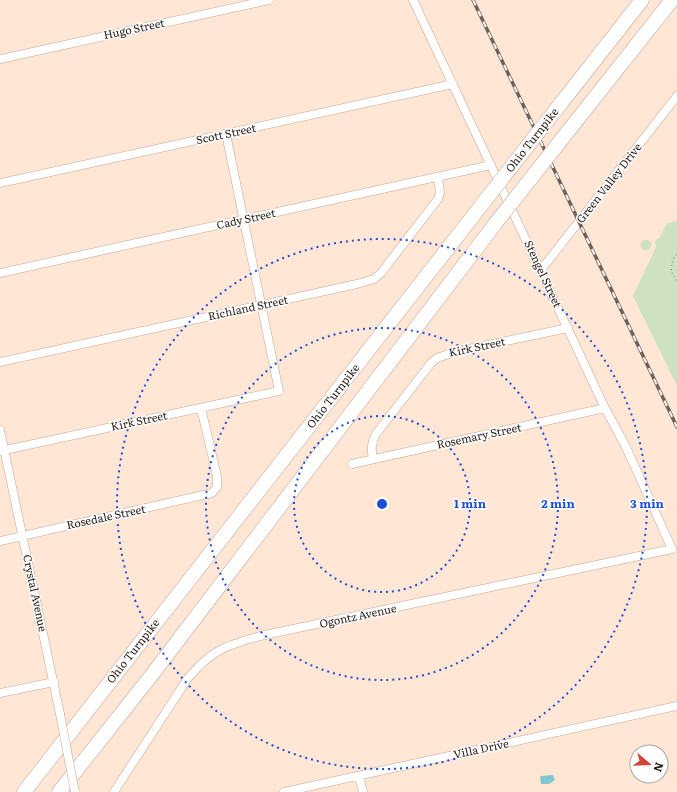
<svg xmlns="http://www.w3.org/2000/svg" width="677" height="792" font-family="Literata,serif">
<style>
.green{fill:#cee1c3}
.water{fill:#7ec8cd}
.lines{fill:none;stroke-linecap:round;stroke-linejoin:round}
.street-casing{stroke:#c2a592;stroke-width:9}
.highway-casing{stroke:#c2a592;stroke-width:15}
.path{stroke:#968478;stroke-width:1.5;stroke-dasharray:1 3;stroke-linecap:butt}
.street{stroke:#fff;stroke-width:8}
.highway{stroke:#fff;stroke-width:14}
.rail-casing{stroke:#706156;stroke-width:3.5}
.rail{stroke:#fff;stroke-width:2;stroke-dasharray:6;stroke-linecap:butt}
.street-bridge-casing{stroke:#c2a592;stroke-width:9;stroke-linecap:butt}
.highway-bridge-casing{stroke:#c2a592;stroke-width:15;stroke-linecap:butt}
.street-bridge{stroke:#fff;stroke-width:8}
.highway-bridge{stroke:#fff;stroke-width:14}
.ring{fill:none;stroke:#1d4ed8;stroke-width:2;stroke-dasharray:2 4}
.labels{text-anchor:middle;stroke-width:3;stroke-linejoin:round;paint-order:stroke}
.street-label{font-size:11px;fill:#271c15;stroke:#fff}
.centre{fill:#1d4ed8;stroke:#fff;stroke-width:2}
.ring-label{font-size:12px;text-anchor:middle;font-weight:bold;fill:#1d4ed8;stroke:#fff;stroke-width:3;stroke-linejoin:round;paint-order:stroke}
</style>
<rect width="100%" height="100%" fill="#ffe6d5"/>
<!-- green -->
<path class="green" d="M 677,221 L 677,386 L 633,296 L 656,247 L 655,241 L 660,237 L 667,223 Z
M640.5 245a5.5 5.5 0 1 1 11 0a5.5 5.5 0 1 1-11 0Z"/>
<!-- water -->
<path class="water" d="M 553,775 L 555,780 L 549,784 L 541,784 L 540,777 L 541,776 Z"/>
<g class="lines">
<!-- street casing -->
<g class="street-casing">
<path id="street" d="M 0,59 L 269,0
M 0,183 L 453,84
M 541,270 L 677,96
M 0,273 L 491,165
M 0,362 L 357,284 L 374,279 L 381,273 L 438,199 L 440,193 L 438,178
M 0,430 L 60,714
M 0,451 L 279,391 L 226,134
M 373,459 C 371,449 371,443 376,434 L 431,363 L 437,358 L 454,352 L 568,328
M 352,464 L 605,408
M 0,541 L 212,493 L 217,487 L 217,476 L 201,408
M 0,693 L 54,682
M 359,776 L 363,792
M 114,792 L 188,678 C 213,649 225,646 260,636 L 672,549 L 626,447 L 605,408 L 413,0
M 284,792 L 677,706"/>
</g>
<!-- highway casing -->
<g class="highway-casing">
<path id="highway" d="M 562,102 L 642,0
M 573,125 L 672,0
M 24,792 L 484,202
M 59,792 L 151,676 L 495,224"/>
</g>
<!-- path -->
<path class="path" d="M 677,255 L 673,259 L 671,271 L 677,281"/>
<!-- street -->
<use href="#street" class="street"/>
<!-- highway -->
<use href="#highway" class="highway"/>
<!-- rail casing -->
<g class="rail-casing">
<path id="rail" d="M 473,0 L 677,427"/>
</g>
<!-- rail -->
<use href="#rail" class="rail"/>
<!-- street-bridge casing -->
<g class="street-bridge-casing">
<path id="street-bridge" d="M 60,714 L 75,792"/>
</g>
<!-- highway-bridge casing -->
<g class="highway-bridge-casing">
<path id="highway-bridge" d="M 484,202 L 562,102
M 495,224 L 573,125"/>
</g>
<!-- street-bridge -->
<use href="#street-bridge" class="street-bridge"/>
<!-- highway-bridge -->
<use href="#highway-bridge" class="highway-bridge"/>
</g>
<!-- distance rings -->
<g class="ring">
<circle cx="382" cy="504" r="88"/>
<circle cx="382" cy="504" r="176"/>
<circle cx="382" cy="504" r="265"/>
</g>
<g class="labels">
<!-- street labels -->
<g class="street-label">
<text transform="translate(134 29) rotate(-12)" y="4">Hugo Street</text>
<text transform="translate(226 134) rotate(-12)" y="4">Scott Street</text>
<text transform="translate(532 140) rotate(-52)" y="4">Ohio Turnpike</text>
<text transform="translate(609 183) rotate(-52)" y="4">Green Valley Drive</text>
<text transform="translate(246 219) rotate(-12)" y="4">Cady Street</text>
<text transform="translate(543 274) rotate(65)" y="4">Stengel Street</text>
<text transform="translate(248 308) rotate(-12)" y="4">Richland Street</text>
<text transform="translate(477 347) rotate(-12)" y="4">Kirk Street</text>
<text transform="translate(333 396) rotate(-52)" y="4">Ohio Turnpike</text>
<text transform="translate(139 421) rotate(-12)" y="4">Kirk Street</text>
<text transform="translate(479 436) rotate(-12)" y="4">Rosemary Street</text>
<text transform="translate(106 517) rotate(-12)" y="4">Rosedale Street</text>
<text transform="translate(35 593) rotate(78)" y="4">Crystal Avenue</text>
<text transform="translate(358 616) rotate(-12)" y="4">Ogontz Avenue</text>
<text transform="translate(133 651) rotate(-52)" y="4">Ohio Turnpike</text>
<text transform="translate(481 749) rotate(-12)" y="4">Villa Drive</text>
</g>
</g>
<circle cx="382" cy="504" r="6" class="centre"/>
<g class="ring-label">
<text x="470" y="508">1 min</text>
<text x="558" y="508">2 min</text>
<text x="647" y="508">3 min</text>
</g>
<!-- north arrow -->
<g transform="translate(649 764) rotate(109)"><circle r="19" fill="#ffffff" stroke="#a9a4a1"/>
<path d="M0-3L7 15L0 10L-7 15Z" fill="#d2433c"/>
<text y="-6" font-size="11" font-weight="bold" text-anchor="middle" fill="#271c15">N</text>
</g>
</svg>
